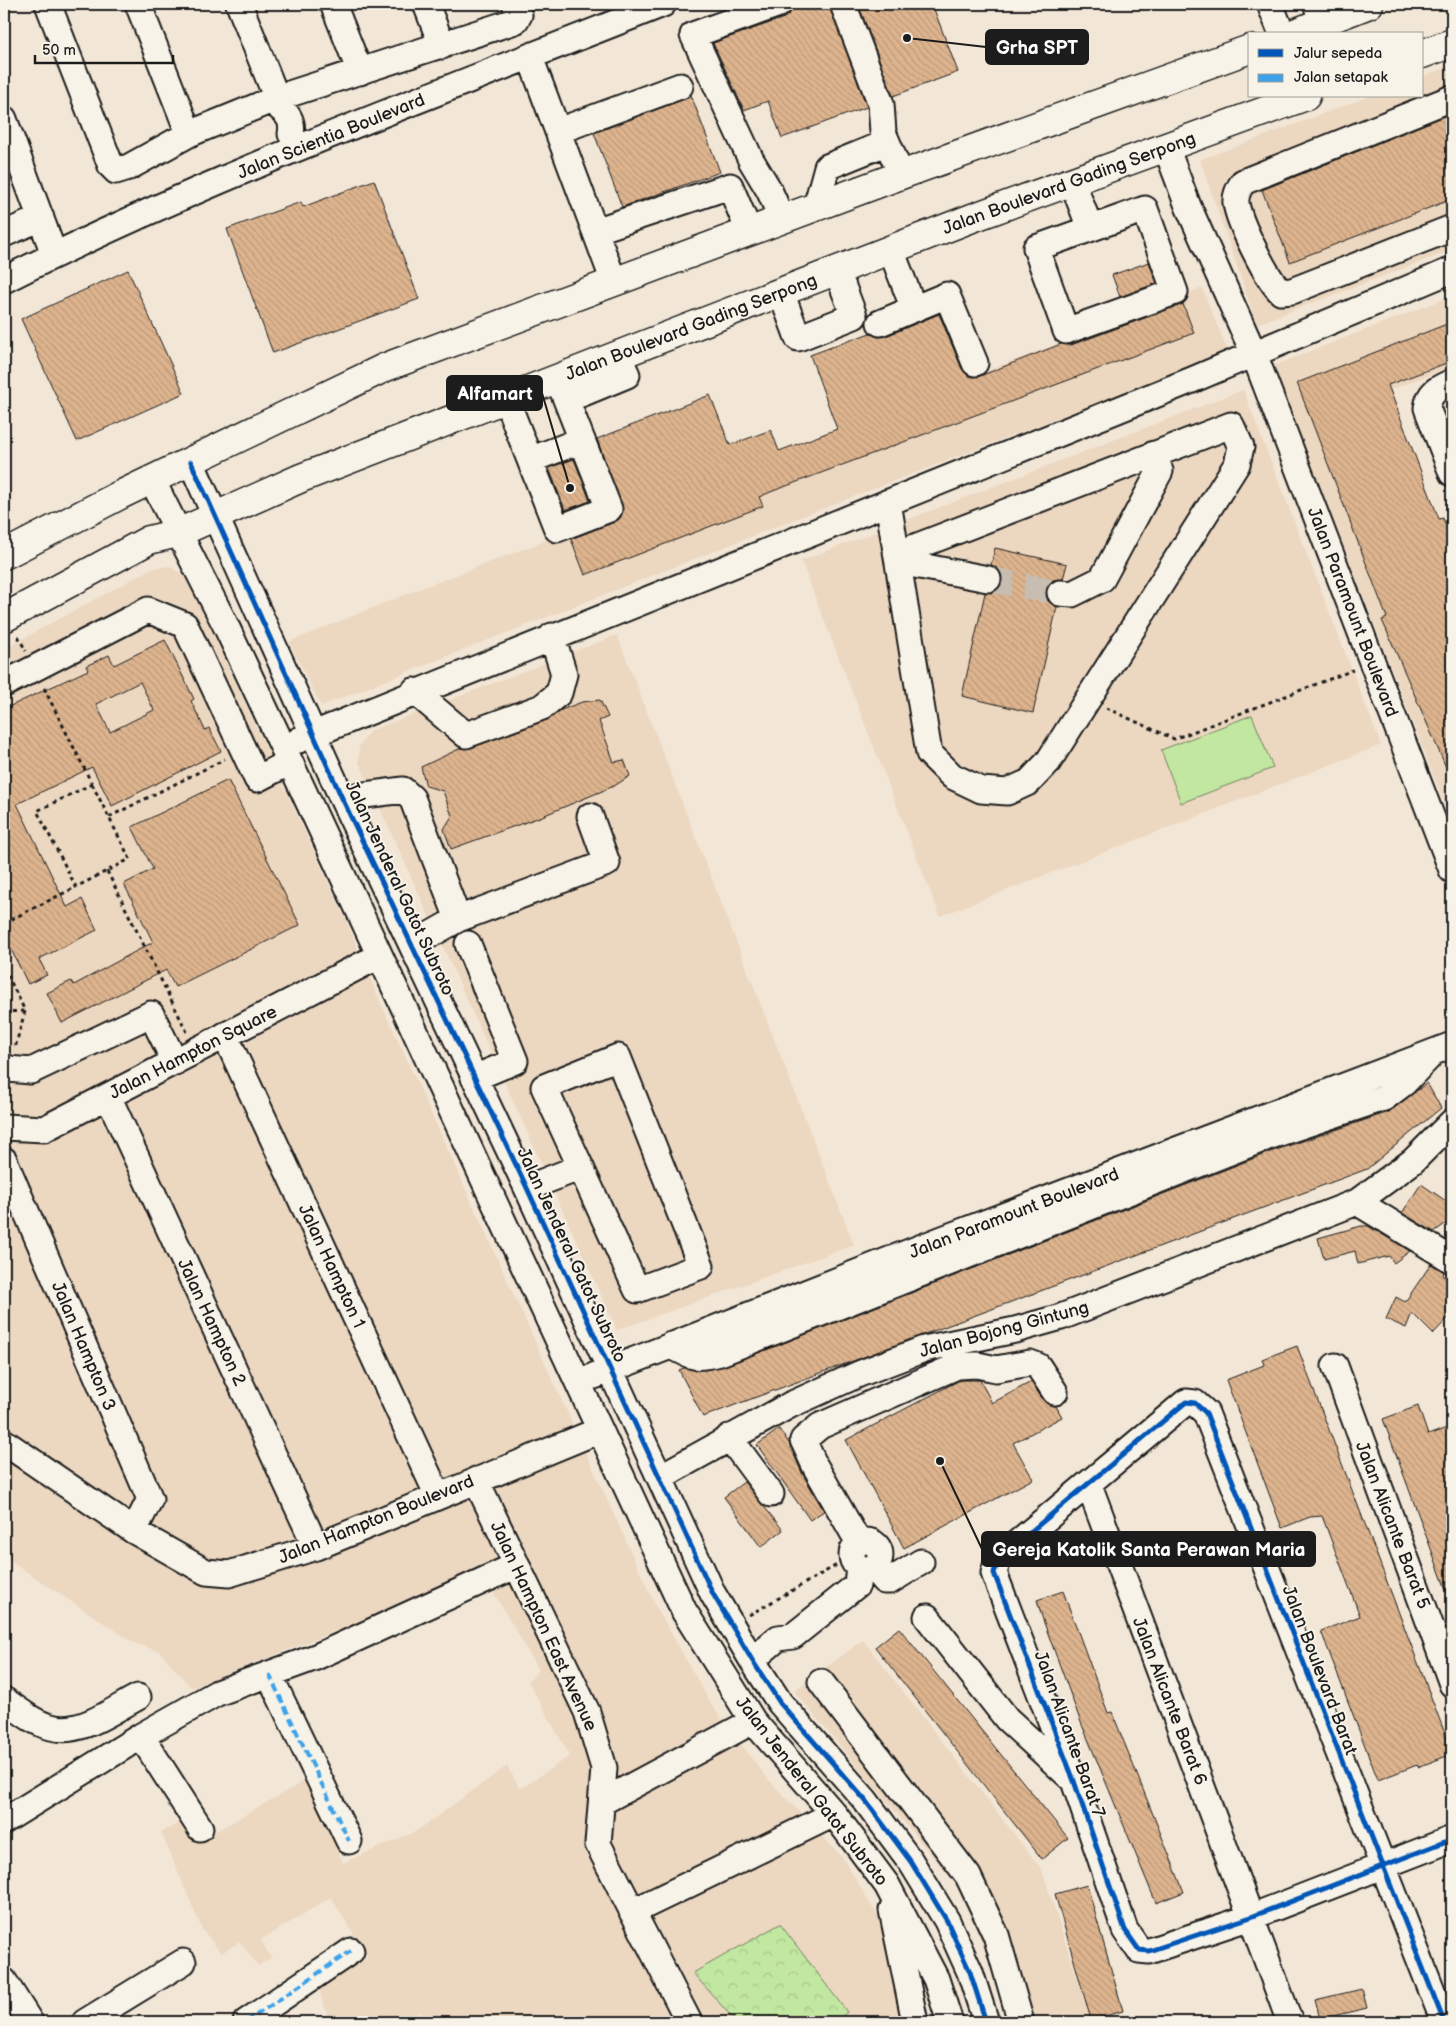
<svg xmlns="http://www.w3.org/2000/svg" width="1456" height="2026" font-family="'Balsamiq Sans',sans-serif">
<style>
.built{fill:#ecd7c0}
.forest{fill:url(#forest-crowns);stroke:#6f825e}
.green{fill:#c2e7a1;stroke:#6f825e}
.building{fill:url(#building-back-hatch);stroke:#1c1c1c;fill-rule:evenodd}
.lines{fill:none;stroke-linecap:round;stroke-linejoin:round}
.minor-tunnel{stroke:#c7beb1;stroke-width:25;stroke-dasharray:25 12;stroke-linecap:butt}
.minor-casing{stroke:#1c1c1c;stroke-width:29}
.major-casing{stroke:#1c1c1c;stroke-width:31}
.path{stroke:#1c1c1c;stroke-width:3;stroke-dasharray:4 4;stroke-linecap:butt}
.minor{stroke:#f7f3e8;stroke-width:25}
.major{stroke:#f7f3e8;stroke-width:28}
.quiet{stroke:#3da2ea;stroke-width:4;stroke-dasharray:8 4;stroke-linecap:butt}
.cycleway-casing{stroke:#f7f3e8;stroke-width:8}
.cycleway{stroke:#0057b8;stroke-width:5}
.labels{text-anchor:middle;stroke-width:4;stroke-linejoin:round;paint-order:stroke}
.street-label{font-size:18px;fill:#1c1c1c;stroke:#f7f3e8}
.leader{fill:none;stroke:#1c1c1c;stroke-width:2}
.callout-dot{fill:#1c1c1c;stroke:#f7f3e8;stroke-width:2}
.callout{fill:#1c1c1c;stroke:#1c1c1c;stroke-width:2}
.callout-label{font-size:19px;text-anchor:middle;font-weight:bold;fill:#fff}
</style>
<defs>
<pattern id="forest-crowns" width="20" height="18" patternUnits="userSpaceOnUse" patternTransform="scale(1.25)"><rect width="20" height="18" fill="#c2e7a1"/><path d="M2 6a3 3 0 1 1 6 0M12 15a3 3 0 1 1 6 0" fill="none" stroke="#a6c68a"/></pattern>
<pattern id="building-back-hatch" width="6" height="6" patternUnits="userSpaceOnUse" patternTransform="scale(1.25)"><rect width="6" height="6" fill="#ddb48e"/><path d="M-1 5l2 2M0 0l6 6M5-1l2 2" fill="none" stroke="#bd9a7a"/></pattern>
</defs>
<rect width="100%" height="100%" fill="#f2e6d6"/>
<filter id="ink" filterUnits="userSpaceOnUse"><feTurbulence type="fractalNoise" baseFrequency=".02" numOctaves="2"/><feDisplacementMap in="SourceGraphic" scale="10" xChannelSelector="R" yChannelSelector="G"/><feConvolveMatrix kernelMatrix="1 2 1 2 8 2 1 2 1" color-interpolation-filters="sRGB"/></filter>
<g filter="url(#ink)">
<!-- built -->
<path class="built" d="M 1452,65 L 1452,250 L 1257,324 L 1200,160 L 1370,96 L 1422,96 L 1422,77 Z
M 1202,288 L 1228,352 L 780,525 L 321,706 L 289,642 L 407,594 Z
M 1452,296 L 1452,366 L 1357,403 L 1452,647 L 1452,823 L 1273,366 Z
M 1243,390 L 1381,745 L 940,916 L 801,561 Z
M 170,566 L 187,578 L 345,918 L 374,988 L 655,1605 L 712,1706 L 766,1777 L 843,1858 L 913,1976 L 925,2022 L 426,2022 L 420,2012 L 406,2022 L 330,2022 L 316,1981 L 368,1957 L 331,1897 L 261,1940 L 271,1958 L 258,1966 L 240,1942 L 221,1953 L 202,1929 L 161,1832 L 183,1822 L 195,1843 L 310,1778 L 343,1863 L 417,1831 L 507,1766 L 520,1789 L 570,1756 L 528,1681 L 539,1670 L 492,1590 L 489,1570 L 192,1688 L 159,1651 L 136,1644 L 4,1557 L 4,649 L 151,569 Z
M 617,635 L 854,1245 L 617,1330 L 359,762 L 359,746 L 370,731 Z
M 863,1640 L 1042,1870 L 1091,2022 L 1013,2022 L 960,1889 L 794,1691 Z"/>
<!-- forest -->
<path class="forest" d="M 780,1924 L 847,2012 L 835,2022 L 736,2022 L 693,1973 Z"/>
<!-- green -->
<path class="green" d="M 1252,715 L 1273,768 L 1181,803 L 1161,750 Z"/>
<!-- building -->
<path class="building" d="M 794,4 L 829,4 L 867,107 L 782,138 L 768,101 L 744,110 L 713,43 L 784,18 L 790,13 Z
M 858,4 L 932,4 L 958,72 L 893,96 Z
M 691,95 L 720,172 L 622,207 L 594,133 L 685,99 Z
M 1452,113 L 1452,199 L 1290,262 L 1262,190 Z
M 374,180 L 419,299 L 273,353 L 227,229 L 301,202 L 303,207 Z
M 1149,262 L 1157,283 L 1120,297 L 1112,275 Z
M 128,270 L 184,393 L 77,441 L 21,319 Z
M 1183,304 L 1194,333 L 773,491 L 759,497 L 763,506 L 585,575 L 571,539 L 615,522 L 620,518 L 623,511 L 597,439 L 710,395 L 730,445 L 771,430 L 779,451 L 837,429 L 810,355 L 870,333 L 878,337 L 886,336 L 939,314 L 962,369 L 973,377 L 980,376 L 1061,344 L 1071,345 Z
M 1452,322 L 1452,361 L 1388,385 L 1439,519 L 1443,518 L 1452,543 L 1452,781 L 1382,620 L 1387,618 L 1382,605 L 1297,383 Z
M 574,459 L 590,501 L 565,510 L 549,468 Z
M 995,548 L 1067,564 L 1063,579 L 1053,580 L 1046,591 L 1047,600 L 1057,607 L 1033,713 L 962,696 L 985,593 L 993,592 L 1002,582 L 1001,574 L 991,565 Z
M 165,640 L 194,699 L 191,701 L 205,730 L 209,728 L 221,751 L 112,806 L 92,767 L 17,804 L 67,907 L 82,899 L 97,930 L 39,959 L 47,975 L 28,984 L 4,935 L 4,709 L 88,670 L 86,666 L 109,655 L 114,665 ZM 140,682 L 154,710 L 110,732 L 96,704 Z
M 600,700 L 608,717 L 599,721 L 614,762 L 624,760 L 630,776 L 614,786 L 540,817 L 451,849 L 444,829 L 452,816 L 443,791 L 426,786 L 421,767 L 461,748 L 471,748 L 547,720 L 561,710 L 582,702 Z
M 228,780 L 300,925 L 175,987 L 166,970 L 62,1023 L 47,993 L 71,981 L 74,985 L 153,942 L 124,884 L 153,869 L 132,827 Z
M 1427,1083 L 1441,1108 L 1367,1169 L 703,1417 L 679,1370 L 684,1368 L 706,1370 L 725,1366 L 1270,1152 L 1389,1112 Z
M 1421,1184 L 1452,1205 L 1452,1219 L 1434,1232 L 1402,1213 Z
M 1361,1226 L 1368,1226 L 1410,1251 L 1394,1263 L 1389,1256 L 1358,1264 L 1355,1251 L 1324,1259 L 1318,1238 Z
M 1431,1264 L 1444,1272 L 1443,1275 L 1452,1284 L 1452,1314 L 1433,1334 L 1412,1313 L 1406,1328 L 1386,1319 L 1396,1297 L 1405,1302 Z
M 1297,1346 L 1452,1752 L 1452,1754 L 1418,1767 L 1417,1765 L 1378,1780 L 1321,1631 L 1360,1616 L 1351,1592 L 1322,1516 L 1310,1517 L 1282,1528 L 1226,1380 L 1264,1365 L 1262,1359 Z
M 960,1380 L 980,1380 L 992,1403 L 1031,1382 L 1043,1400 L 1049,1405 L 1056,1406 L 1062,1417 L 1013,1443 L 1033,1479 L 904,1548 L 846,1440 Z
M 1418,1406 L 1428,1435 L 1452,1426 L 1451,1603 L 1383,1419 Z
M 779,1429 L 789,1443 L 802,1473 L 824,1511 L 810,1520 L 757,1445 Z
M 744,1482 L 783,1530 L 761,1547 L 724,1497 Z
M 1063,1591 L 1108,1713 L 1112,1712 L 1184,1892 L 1156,1903 L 1080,1720 L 1043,1620 L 1037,1600 Z
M 899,1628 L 1068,1838 L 1042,1859 L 875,1647 Z
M 1087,1885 L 1123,2011 L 1091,2020 L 1055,1894 Z
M 1362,1989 L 1367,2008 L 1320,2019 L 1315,2000 Z"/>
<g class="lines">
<!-- minor-tunnel -->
<path class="minor-tunnel" d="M 988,579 L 1060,593"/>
<!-- minor casing -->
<g class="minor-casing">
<path id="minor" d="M 48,4 L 111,166 L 116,171 L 129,167 L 189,134 L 277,98 L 515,21 L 519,15 L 515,4
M 138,4 L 189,134
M 239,4 L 281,109 C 290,116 293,123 291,134
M 333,4 L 360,72
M 426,4 L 442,46
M 779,4 L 693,35 L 751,160 L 769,190 L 782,219
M 843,4 L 881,104 L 883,132 L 901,175
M 1270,4 L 1282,34
M 1316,4 L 1328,34
M 530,57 L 595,231
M 1452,98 L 1243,182 C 1239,188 1235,195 1236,203 C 1239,223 1267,279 1281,292 L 1292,291 L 1452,228
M 4,119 L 54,254
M 558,131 L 680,86
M 1166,147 L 1188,206 L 1254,354 L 1452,870
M 1072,181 L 1090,228
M 816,207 L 827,167 L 886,143
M 1145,209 L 1175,292 L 1066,331 L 1036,248 Z
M 4,234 L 41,218
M 891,250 L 914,309
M 4,280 C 217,173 442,92 663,4
M 614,282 L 595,231 L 730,186 L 749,231
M 781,292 L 798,338 L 854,316 L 837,271
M 880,323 L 947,295 L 975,363
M 572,373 L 581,394 L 627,375 L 618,355
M 1452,382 C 1438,388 1429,392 1427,408 L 1452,473
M 506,399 L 557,529 L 609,509 L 558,379
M 530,460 L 582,440
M 191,462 L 342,798 L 527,1188 L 713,1594 L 752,1660 L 780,1703 L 865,1800 L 911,1862 L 947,1921 L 970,1972 L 986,2022
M 152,480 L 226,626 L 290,762 L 684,1611 L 753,1721 L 834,1814 L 887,1885 L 936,1979 L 950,2022
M 888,502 L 929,753 L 952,776 L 981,790 L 1007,792 L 1029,782 L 1048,762 L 1237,464 L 1241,447 L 1231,425 L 897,554
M 897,554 L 915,565 L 988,579
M 1060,593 L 1072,594 L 1102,579 L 1160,471 L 1154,454
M 4,684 L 148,610 L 185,625 L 257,779 L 290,762
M 414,691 L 466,735 L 542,707 L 559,693 L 564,674 L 552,636
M 299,740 L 1192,380 L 1452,270
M 342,798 L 403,790 L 412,798 L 458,919
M 468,944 L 515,1061 L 474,1078
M 412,945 L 458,919 L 607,863 L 590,816
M 225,1035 L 438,1496
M 618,1057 L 701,1266 L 637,1290 L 544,1087 Z
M 4,1066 L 8,1069 L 31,1071 L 151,1014 L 175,1062
M 108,1096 L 316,1547
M 1452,1122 L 1413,1161 L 1357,1202 L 1452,1260
M 4,1127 L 44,1129 L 379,956
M 4,1160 L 150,1499 L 134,1531
M 527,1188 L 581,1167
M 671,1345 C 692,1358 696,1359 720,1353 L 1265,1138 L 1384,1098 L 1404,1083 L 1428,1058
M 1335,1366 L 1452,1684
M 594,1376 L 940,1240 L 1452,1045
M 729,1437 L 771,1494
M 4,1442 L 134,1531 L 206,1572 L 229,1574 L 316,1547 L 600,1430
M 660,1477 L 790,1405 L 859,1374 L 924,1349 L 1015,1330 L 1061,1317 L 1357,1202
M 476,1480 L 587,1712 L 604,1768 L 598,1844 L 689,2022
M 1089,1485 L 1290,2022
M852 1555a14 14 0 1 1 28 0a14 14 0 1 1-28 0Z
M 859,1543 L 815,1466 L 803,1440 L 820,1426 L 957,1366 L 977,1365 L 996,1369 L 1030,1363 L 1038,1366 L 1055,1392
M 873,1568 L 884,1581 L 890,1581 L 921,1562
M 927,1617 L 1007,1719 L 1070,1777
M 752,1660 L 778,1638 L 793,1636 L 857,1585 L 859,1567
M 269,1674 L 349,1841
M 821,1682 L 968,1876 L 996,1935 L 1021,2022
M 4,1700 C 19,1710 34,1723 51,1727 C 80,1736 114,1709 138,1697
M 141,1736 L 200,1828
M 602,1802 L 753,1721
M 4,1821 L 141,1736 L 217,1693 L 316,1657 L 517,1565
M 892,1910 L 915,2022
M 632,1912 L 834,1814
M 4,1981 L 30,2022
M 85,2022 L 183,1962
M 246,2022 L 351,1951
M 1444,2022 L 1206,1413 L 1195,1403 L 1186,1402 L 998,1559 L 994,1573 L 1074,1781 L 1125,1930 L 1139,1950 L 1149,1951 L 1251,1917 L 1452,1839"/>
</g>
<!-- major casing -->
<g class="major-casing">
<path id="major" d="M 1292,34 L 1369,4
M 1422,54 L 1452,43
M 4,555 L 120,495 L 386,367 L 901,175 L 1250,49
M 4,618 L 149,540 L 178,533 L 301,478 L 972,218 L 1306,96"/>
</g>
<!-- path -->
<path class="path" d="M 18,636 L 26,651
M 44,688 L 92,784
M 1106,708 L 1174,739 L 1353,670
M 92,784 L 130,859 L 76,887 L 37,811 Z
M 109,817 L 225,759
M 107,871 L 187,1032
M 4,923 L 76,887
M 4,968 L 25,1011 L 15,1048
M 4,1012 L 25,1011
M 4,1103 L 6,1088
M 749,1615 L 837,1565"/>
<!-- minor -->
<use href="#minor" class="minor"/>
<!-- major -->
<use href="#major" class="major"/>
<!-- quiet -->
<path class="quiet" d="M 269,1674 L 349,1841
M 246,2022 L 351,1951"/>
<!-- cycleway casing -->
<g class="cycleway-casing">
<path id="cycleway" d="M 191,462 L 342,798 L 527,1188 L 713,1594 L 752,1660 L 780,1703 L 865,1800 L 911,1862 L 947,1921 L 970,1972 L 986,2022
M 1444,2022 L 1206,1413 L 1195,1403 L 1186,1402 L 998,1559 L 994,1573 L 1074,1781 L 1125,1930 L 1139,1950 L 1149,1951 L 1251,1917 L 1452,1839"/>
</g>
<!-- cycleway -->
<use href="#cycleway" class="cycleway"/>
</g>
</g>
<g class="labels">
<!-- street labels -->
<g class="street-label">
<text transform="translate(331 136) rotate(-22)" y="6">Jalan Scientia Boulevard</text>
<text transform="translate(1069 183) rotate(-20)" y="6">Jalan Boulevard Gading Serpong</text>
<text transform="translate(691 327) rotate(-21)" y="6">Jalan Boulevard Gading Serpong</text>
<text transform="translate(1353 612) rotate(69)" y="6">Jalan Paramount Boulevard</text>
<text transform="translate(400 888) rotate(65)" y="6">Jalan Jenderal Gatot Subroto</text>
<text transform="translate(193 1052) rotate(-27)" y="6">Jalan Hampton Square</text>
<text transform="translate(1014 1213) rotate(-21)" y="6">Jalan Paramount Boulevard</text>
<text transform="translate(572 1255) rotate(65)" y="6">Jalan Jenderal Gatot Subroto</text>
<text transform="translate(332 1266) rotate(65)" y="6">Jalan Hampton 1</text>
<text transform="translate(212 1322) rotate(65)" y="6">Jalan Hampton 2</text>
<text transform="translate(1004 1329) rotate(-15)" y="6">Jalan Bojong Gintung</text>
<text transform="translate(84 1346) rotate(67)" y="6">Jalan Hampton 3</text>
<text transform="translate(376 1519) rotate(-22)" y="6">Jalan Hampton Boulevard</text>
<text transform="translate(1393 1525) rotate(69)" y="6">Jalan Alicante Barat 5</text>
<text transform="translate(544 1626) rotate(65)" y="6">Jalan Hampton East Avenue</text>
<text transform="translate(1320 1670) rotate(69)" y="6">Jalan Boulevard Barat</text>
<text transform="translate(1170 1701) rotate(69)" y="6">Jalan Alicante Barat 6</text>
<text transform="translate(1070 1734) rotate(70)" y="6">Jalan Alicante Barat 7</text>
<text transform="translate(812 1791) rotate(52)" y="6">Jalan Jenderal Gatot Subroto</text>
</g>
</g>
<!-- callouts -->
<path class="leader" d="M907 38L986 47M570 488L542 393M940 1461L982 1549"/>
<g class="callout-dot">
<circle cx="907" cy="38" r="5"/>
<circle cx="570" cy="488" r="5"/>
<circle cx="940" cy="1461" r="5"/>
</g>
<g class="callout">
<rect x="986" y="30" width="102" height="34" rx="5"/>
<rect x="447" y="376" width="95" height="34" rx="5"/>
<rect x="982" y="1532" width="333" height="34" rx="5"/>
</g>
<g class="callout-label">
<text x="1037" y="54">Grha SPT</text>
<text x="495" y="400">Alfamart</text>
<text x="1149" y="1556">Gereja Katolik Santa Perawan Maria</text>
</g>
<!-- margin -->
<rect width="1456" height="2026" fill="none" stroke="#f7f3e8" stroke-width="20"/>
<rect x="10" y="10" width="1436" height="2006" fill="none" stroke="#1c1c1c" stroke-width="2" filter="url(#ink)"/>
<!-- legend -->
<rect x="1248" y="32" width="175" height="65" fill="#f7f3e8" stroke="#9f9d96"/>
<rect x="1258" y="49" width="25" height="8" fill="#0057b8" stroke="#9f9d96"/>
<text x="1294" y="58" font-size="15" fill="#1c1c1c">Jalur sepeda</text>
<rect x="1258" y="74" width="25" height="8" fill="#3da2ea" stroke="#9f9d96"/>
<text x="1294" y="82" font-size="15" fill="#1c1c1c">Jalan setapak</text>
<!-- scale -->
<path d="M35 55v8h138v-8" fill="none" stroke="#1c1c1c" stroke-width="2.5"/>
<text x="42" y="55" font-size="15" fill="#1c1c1c" stroke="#f7f3e8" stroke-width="4" paint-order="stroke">50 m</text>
</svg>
